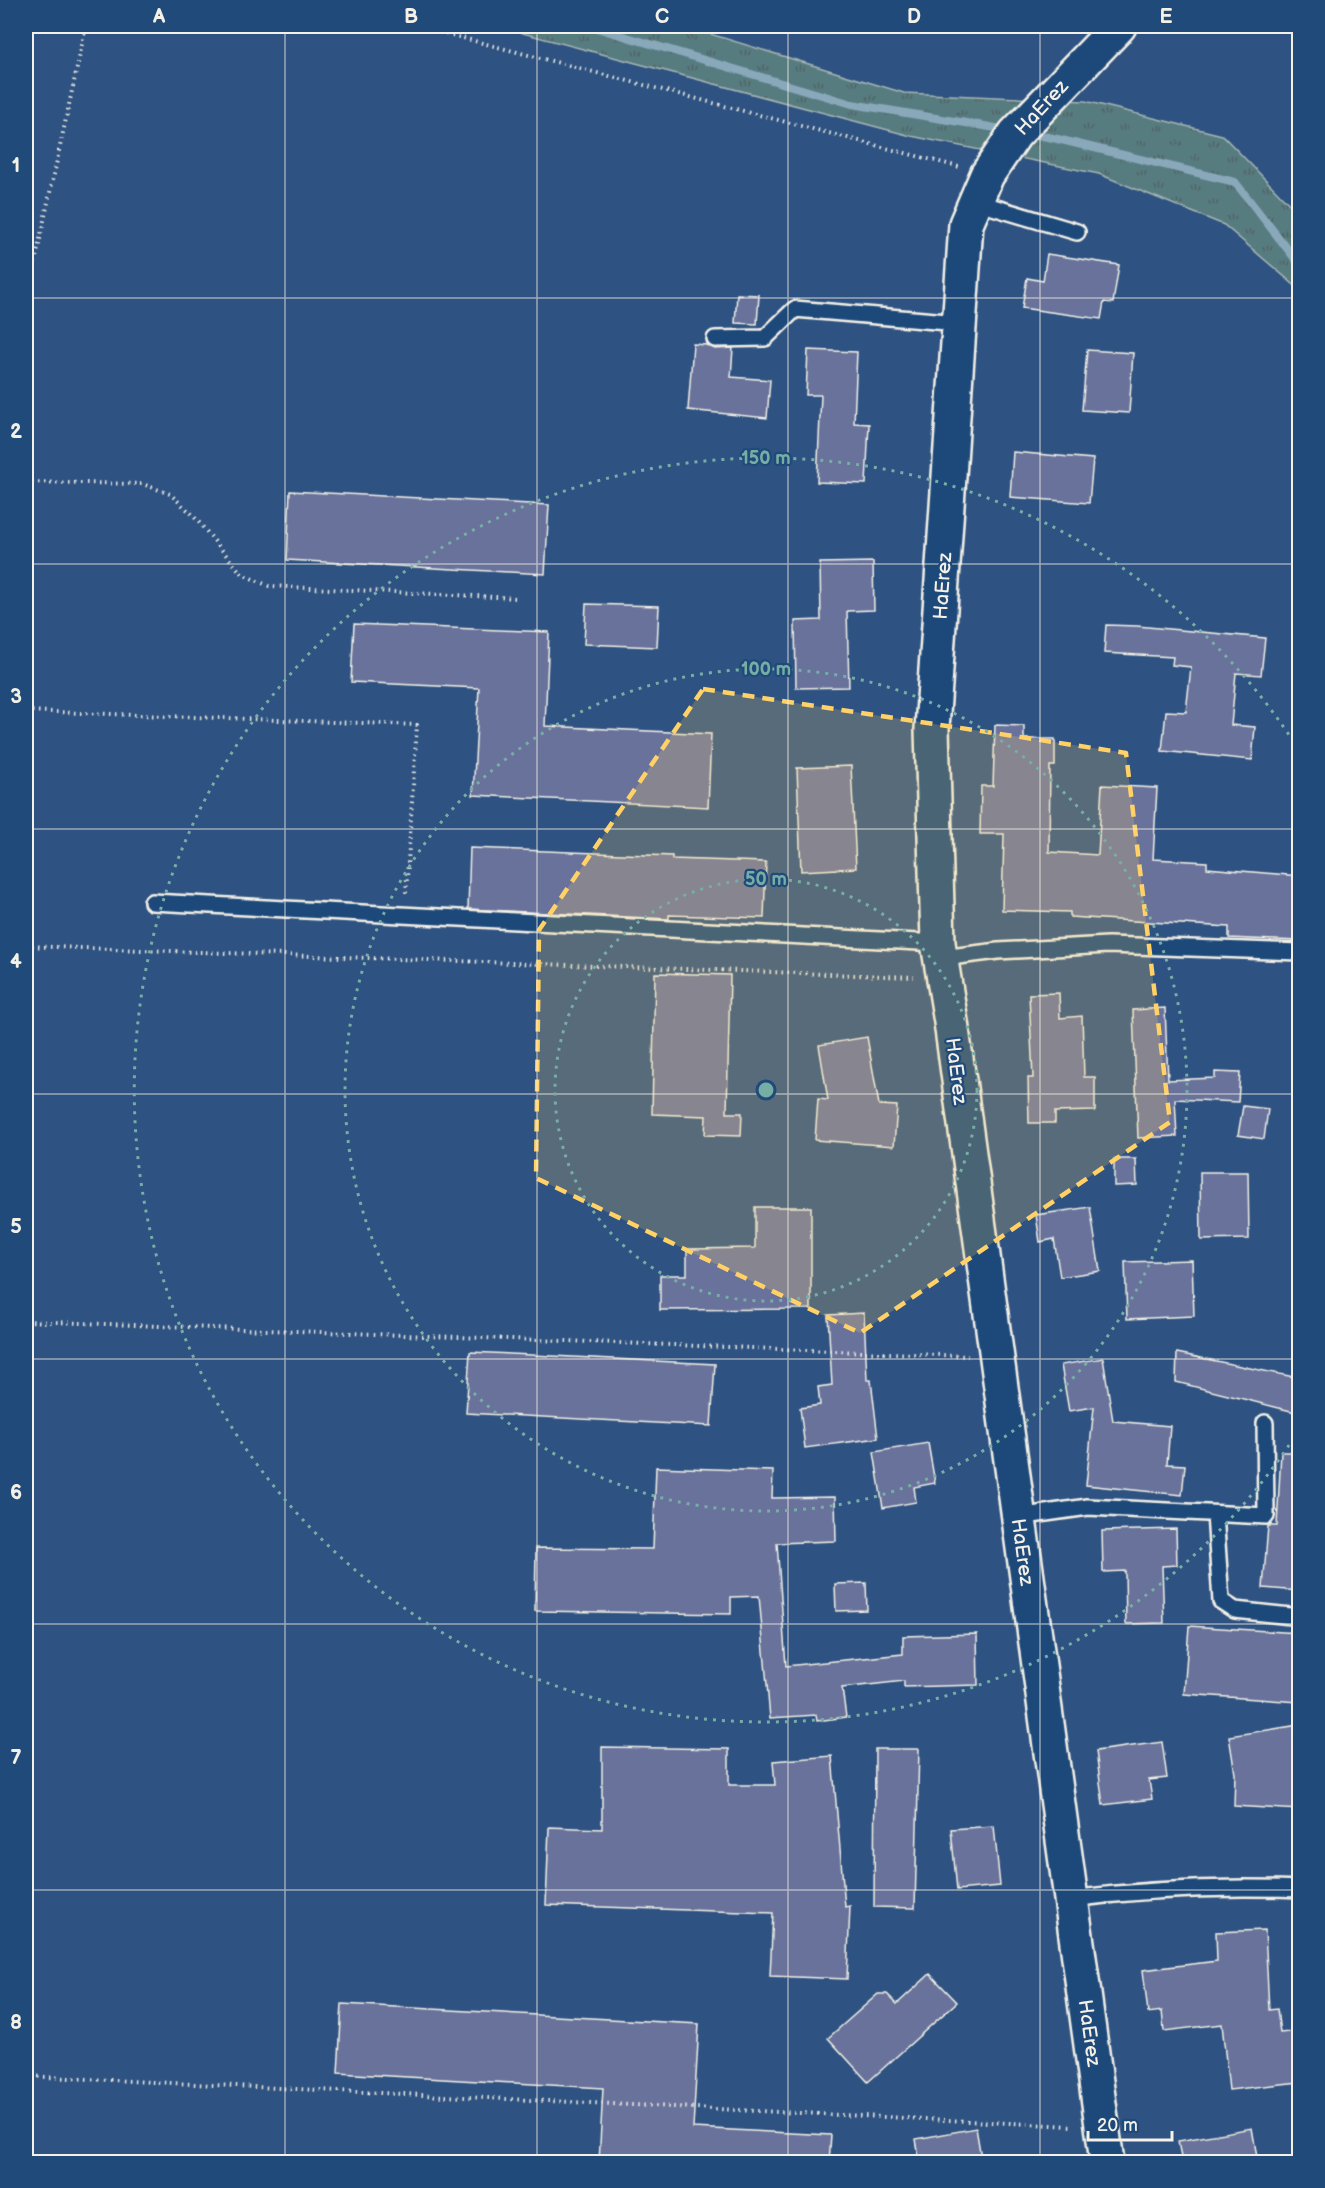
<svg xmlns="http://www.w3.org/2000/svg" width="1325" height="2188" font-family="'Balsamiq Sans',sans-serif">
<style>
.grass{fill:url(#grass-tufts);stroke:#a6b6b4;stroke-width:1.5}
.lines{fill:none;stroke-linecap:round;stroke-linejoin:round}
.stream{stroke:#89a9bb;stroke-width:8}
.building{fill:#68729b;stroke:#f4f1e8;stroke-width:1.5}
.service-casing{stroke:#f4f1e8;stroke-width:20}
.tertiary-casing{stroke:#f4f1e8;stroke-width:38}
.path{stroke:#f4f1e8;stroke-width:4;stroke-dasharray:1.5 4.5;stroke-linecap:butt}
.service{stroke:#1f4a7a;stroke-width:15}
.tertiary{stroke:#1f4a7a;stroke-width:33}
.marked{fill:#ffd166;fill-opacity:0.2;stroke:#ffd166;stroke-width:4.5;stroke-dasharray:12 8;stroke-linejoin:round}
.grid{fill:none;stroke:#f4f1e8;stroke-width:1.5;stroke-opacity:0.55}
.ring{fill:none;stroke:#76ada5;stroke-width:3;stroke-dasharray:3 6}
.labels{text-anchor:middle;stroke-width:4.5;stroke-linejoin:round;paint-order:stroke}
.street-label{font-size:20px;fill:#f4f1e8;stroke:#1f4a7a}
.centre{fill:#76ada5;stroke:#1f4a7a;stroke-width:3}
.ring-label{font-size:18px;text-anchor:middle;font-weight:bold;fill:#76ada5;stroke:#1f4a7a;stroke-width:4.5;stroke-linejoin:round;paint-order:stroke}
.neatline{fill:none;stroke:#f4f1e8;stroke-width:2}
.grid-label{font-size:20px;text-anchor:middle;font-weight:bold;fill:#f4f1e8}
</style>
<defs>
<pattern id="grass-tufts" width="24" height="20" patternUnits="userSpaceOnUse" patternTransform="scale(1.5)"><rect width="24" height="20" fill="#577b80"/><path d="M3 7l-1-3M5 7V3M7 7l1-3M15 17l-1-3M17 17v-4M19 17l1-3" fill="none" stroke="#516466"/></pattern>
</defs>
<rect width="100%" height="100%" fill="#2e5281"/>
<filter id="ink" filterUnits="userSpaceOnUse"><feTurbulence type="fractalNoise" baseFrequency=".0167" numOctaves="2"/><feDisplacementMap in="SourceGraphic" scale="12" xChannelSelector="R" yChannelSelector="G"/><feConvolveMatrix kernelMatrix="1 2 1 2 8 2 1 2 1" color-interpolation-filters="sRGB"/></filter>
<g filter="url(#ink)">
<!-- grass -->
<path class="grass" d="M 496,26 L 684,26 L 904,93 L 1085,101 L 1222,135 L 1299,214 L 1299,289 L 1224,225 L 1099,174 L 911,136 Z"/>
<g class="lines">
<!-- stream -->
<path class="stream" d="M 590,26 L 852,104 L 1008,130
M 1026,133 L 1053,138 L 1235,182 L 1300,265"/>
</g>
<!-- building -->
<path class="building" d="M 1047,254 L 1119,265 L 1113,303 L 1104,302 L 1101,319 L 1022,308 L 1027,278 L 1043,281 Z
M 737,294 L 759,295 L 757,324 L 735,323 Z
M 693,344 L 707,345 L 715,349 L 733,348 L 731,377 L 770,380 L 767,418 L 688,410 Z
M 808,350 L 857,352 L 854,423 L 869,424 L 866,484 L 817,482 L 821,395 L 806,395 Z
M 1087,350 L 1133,353 L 1129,413 L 1082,410 Z
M 1013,452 L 1093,459 L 1089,503 L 1010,497 Z
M 290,491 L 549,505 L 545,574 L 287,560 Z
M 873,562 L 874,610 L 847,611 L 849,687 L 796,688 L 795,621 L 821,620 L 820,563 Z
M 586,604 L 659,606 L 657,647 L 584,644 Z
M 354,624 L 549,632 L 545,726 L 711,734 L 708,807 L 473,795 L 479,688 L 351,682 Z
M 1106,625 L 1137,626 L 1265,638 L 1261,675 L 1236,673 L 1231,725 L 1255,727 L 1252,760 L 1162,751 L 1166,711 L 1186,712 L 1191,667 L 1172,665 L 1173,657 L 1104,653 Z
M 995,725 L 1024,726 L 1024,739 L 1055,739 L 1055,766 L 1050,766 L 1049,852 L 1098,855 L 1102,785 L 1157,788 L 1153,859 L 1207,862 L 1207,868 L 1299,876 L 1299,941 L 1229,938 L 1229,927 L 1070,917 L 1070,912 L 1002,910 L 1004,834 L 980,834 L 981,786 L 993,786 Z
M 851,766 L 856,868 L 801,871 L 797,768 Z
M 470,848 L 672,856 L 672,859 L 766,862 L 764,918 L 669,915 L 669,919 L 468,909 Z
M 655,973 L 730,975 L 727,1113 L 742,1113 L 741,1136 L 705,1135 L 706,1116 L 652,1114 Z
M 1059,993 L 1060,1018 L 1082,1016 L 1084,1077 L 1095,1077 L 1095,1111 L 1055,1112 L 1055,1123 L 1029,1123 L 1028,1078 L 1033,1078 L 1029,994 Z
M 1165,1008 L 1168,1080 L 1215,1078 L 1215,1072 L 1240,1073 L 1238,1102 L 1175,1099 L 1177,1136 L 1138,1138 L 1133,1010 Z
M 867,1037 L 879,1105 L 897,1106 L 894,1146 L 815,1140 L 818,1099 L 828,1100 L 819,1045 Z
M 1243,1106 L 1268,1109 L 1264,1139 L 1238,1135 Z
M 1114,1159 L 1136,1159 L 1137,1185 L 1114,1186 Z
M 1200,1172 L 1248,1172 L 1249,1239 L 1201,1240 Z
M 755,1207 L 811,1207 L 811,1309 L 660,1310 L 660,1275 L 687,1275 L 687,1249 L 755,1248 Z
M 1090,1207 L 1100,1271 L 1060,1277 L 1054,1239 L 1040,1242 L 1036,1215 Z
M 1192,1260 L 1194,1316 L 1127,1319 L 1125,1262 Z
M 864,1313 L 867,1380 L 871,1380 L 878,1438 L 805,1448 L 800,1408 L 820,1405 L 818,1387 L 832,1385 L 828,1315 Z
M 470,1352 L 715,1364 L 711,1426 L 466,1413 Z
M 1177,1353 L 1299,1378 L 1299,1413 L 1176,1382 Z
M 1103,1358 L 1113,1421 L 1170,1426 L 1167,1464 L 1185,1465 L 1182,1495 L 1086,1485 L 1094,1407 L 1069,1411 L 1061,1365 Z
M 928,1443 L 935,1483 L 914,1487 L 916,1502 L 883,1508 L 874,1452 Z
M 1281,1452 L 1299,1452 L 1299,1591 L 1263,1588 L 1268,1526 L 1277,1526 Z
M 656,1467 L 773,1471 L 772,1498 L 835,1497 L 836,1541 L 777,1543 L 786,1666 L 903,1654 L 903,1636 L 977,1634 L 978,1685 L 904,1687 L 904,1681 L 842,1688 L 846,1717 L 817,1721 L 816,1715 L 770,1718 L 759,1596 L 731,1597 L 731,1614 L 535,1611 L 536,1548 L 653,1549 Z
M 1176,1529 L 1177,1565 L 1162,1566 L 1164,1623 L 1126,1624 L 1125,1571 L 1103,1572 L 1102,1531 Z
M 866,1583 L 867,1610 L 836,1611 L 835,1584 Z
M 1189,1626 L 1299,1633 L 1299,1702 L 1184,1694 Z
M 1299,1725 L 1299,1810 L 1234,1806 L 1235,1774 L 1229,1736 Z
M 1162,1742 L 1167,1778 L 1149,1780 L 1152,1799 L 1103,1805 L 1096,1751 Z
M 602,1747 L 729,1749 L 729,1785 L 775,1785 L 773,1761 L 832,1756 L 845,1907 L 850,1906 L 847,1979 L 770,1976 L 773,1913 L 546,1905 L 549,1827 L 602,1829 Z
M 875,1749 L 919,1749 L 915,1908 L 874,1907 Z
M 994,1826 L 1000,1886 L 957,1890 L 951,1829 Z
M 1265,1930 L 1269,2010 L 1277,2009 L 1280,2033 L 1299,2031 L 1299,2082 L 1229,2090 L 1222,2024 L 1164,2031 L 1162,2011 L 1148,2013 L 1143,1970 L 1217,1961 L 1216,1932 Z
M 930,1974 L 957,2002 L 868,2082 L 828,2038 L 878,1994 L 887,1994 L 897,2004 Z
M 342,2004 L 699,2024 L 693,2128 L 831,2135 L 829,2163 L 599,2163 L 603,2088 L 338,2073 Z
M 976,2128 L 982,2163 L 920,2163 L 916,2139 Z
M 1252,2128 L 1258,2163 L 1182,2163 L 1178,2141 Z"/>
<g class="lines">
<!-- service casing -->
<g class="service-casing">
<path id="service" d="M 976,202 L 1077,232
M 715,339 L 765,338 L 795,309 L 959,323
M 152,902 L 938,943
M 942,958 L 998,951 L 1108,945 L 1300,952
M 1215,1514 L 1221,1601 L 1235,1610 L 1300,1617
M 1018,1517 L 1088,1507 L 1266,1516 L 1265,1423
M 1071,1899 C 1147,1889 1223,1886 1300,1889"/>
</g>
<!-- tertiary casing -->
<g class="tertiary-casing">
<path id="tertiary" d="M 1107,2162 L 951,1022 L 938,943 L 932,729 L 966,224 L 987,175 L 1015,134 L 1119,26"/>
</g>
<!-- path -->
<path class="path" d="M 417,26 L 959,167
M 26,304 L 86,26
M 26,482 L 143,484 L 170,494 L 191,513 L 242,574 L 269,586 L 517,598
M 26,711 L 417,725 L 406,893
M 26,946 L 914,977
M 26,1321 L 968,1356
M 26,2076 L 1072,2126"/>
<!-- service -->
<use href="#service" class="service"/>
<!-- tertiary -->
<use href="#tertiary" class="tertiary"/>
</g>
</g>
<!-- marked area -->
<path class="marked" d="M 703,689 L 1126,753 L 1170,1122 L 860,1333 L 536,1178 L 539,930 Z"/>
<!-- grid -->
<path class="grid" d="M 285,26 L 285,2162M 537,26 L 537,2162M 788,26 L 788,2162M 1040,26 L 1040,2162M 26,298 L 1300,298M 26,564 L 1300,564M 26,829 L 1300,829M 26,1094 L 1300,1094M 26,1359 L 1300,1359M 26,1624 L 1300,1624M 26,1890 L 1300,1890"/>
<!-- distance rings -->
<g class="ring">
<circle cx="766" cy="1090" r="211"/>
<circle cx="766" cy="1090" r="421"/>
<path d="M1299 1430A632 632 0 1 1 1299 750"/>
</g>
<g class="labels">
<!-- street labels -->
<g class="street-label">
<text transform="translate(1041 107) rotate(-47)" y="7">HaErez</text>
<text transform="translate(942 586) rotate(-86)" y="7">HaErez</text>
<text transform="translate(957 1071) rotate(83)" y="7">HaErez</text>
<text transform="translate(1023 1552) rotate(82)" y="7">HaErez</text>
<text transform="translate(1090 2033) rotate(82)" y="7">HaErez</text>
</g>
</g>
<circle cx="766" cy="1090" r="9" class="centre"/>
<g class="ring-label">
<text x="766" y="464">150 m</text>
<text x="766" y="675">100 m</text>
<text x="766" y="885">50 m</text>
</g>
<!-- margin -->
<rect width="1325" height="2188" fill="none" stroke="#1f4a7a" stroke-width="66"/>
<!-- scale -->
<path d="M1088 2131v9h84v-9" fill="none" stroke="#f4f1e8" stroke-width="3"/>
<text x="1097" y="2131" font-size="18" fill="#f4f1e8" stroke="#1f4a7a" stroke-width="4.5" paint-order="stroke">20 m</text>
<rect x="33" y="33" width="1259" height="2122" class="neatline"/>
<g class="grid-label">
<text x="159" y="23">A</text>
<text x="411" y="23">B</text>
<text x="662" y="23">C</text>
<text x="914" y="23">D</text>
<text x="1166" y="23">E</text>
<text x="16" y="172">1</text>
<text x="16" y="438">2</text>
<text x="16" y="703">3</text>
<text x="16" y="968">4</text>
<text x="16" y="1233">5</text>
<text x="16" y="1499">6</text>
<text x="16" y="1764">7</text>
<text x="16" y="2029">8</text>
</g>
</svg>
